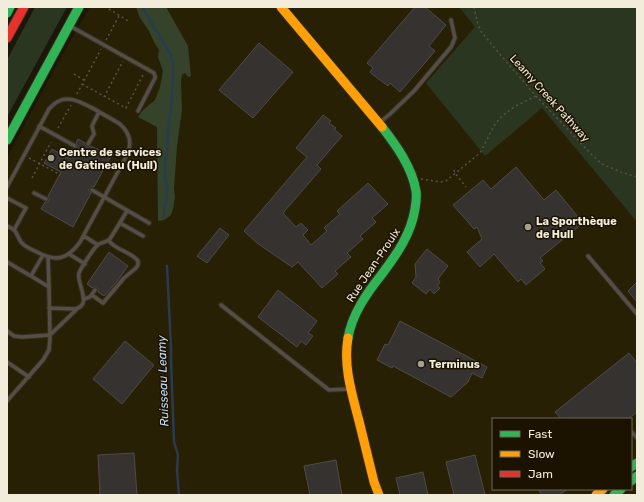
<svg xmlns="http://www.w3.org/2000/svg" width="644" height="502" font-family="Rubik,sans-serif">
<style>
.built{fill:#282005;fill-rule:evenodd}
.green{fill:#2b3621}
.forest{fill:#34432a}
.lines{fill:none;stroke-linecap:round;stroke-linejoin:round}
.stream{stroke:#2a3a50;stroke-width:2.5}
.building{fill:#35322f;stroke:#4e4a49}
.lane-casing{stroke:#343023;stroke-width:5.5}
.fast-casing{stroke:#343023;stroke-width:11}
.slow-casing{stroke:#343023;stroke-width:11}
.jam-casing{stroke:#343023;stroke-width:11}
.path{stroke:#585249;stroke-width:1.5;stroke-dasharray:2 3;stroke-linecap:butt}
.lane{stroke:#564d44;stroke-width:3.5}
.fast{stroke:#30b455;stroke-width:9}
.slow{stroke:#ff9f0a;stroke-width:9}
.jam{stroke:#e5322d;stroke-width:9}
.poi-dot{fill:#a7a191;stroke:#1b1200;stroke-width:1.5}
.labels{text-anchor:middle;stroke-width:3;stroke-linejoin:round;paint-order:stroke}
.street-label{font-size:11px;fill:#f2ecdb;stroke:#1b1200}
.poi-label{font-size:11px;font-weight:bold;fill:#f2ecdb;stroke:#1b1200;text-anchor:start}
.water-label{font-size:12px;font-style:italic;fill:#c2d9f7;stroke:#1b1200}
</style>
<rect width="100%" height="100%" fill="#1c1708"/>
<!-- built -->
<path class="built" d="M 90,7 L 459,7 L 637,222 L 637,495 L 7,495 L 7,158 L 53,72 ZM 493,419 L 631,419 L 631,489 L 493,489 Z"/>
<!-- green -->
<path class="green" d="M 35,7 L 67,7 L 7,117 L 7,60 Z
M 459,7 L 637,7 L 637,222 L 542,108 L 485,156 L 426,83 L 475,27 Z"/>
<!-- forest -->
<path class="forest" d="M 136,7 L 166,7 L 188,46 L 191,76 L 188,77 L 185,73 L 182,75 L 181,82 L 182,110 L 177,146 L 174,189 L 175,197 L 173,209 L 171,215 L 164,220 L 158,221 L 157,127 L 138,117 L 143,110 L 155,100 L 160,87 L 163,71 L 158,57 L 159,50 L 154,42 L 149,31 L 140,18 Z"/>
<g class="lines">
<!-- stream -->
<path class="stream" d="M 142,7 L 171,55 L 173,64 L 173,83 L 167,144 L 167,151 L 165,162 L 165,176 L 167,188 L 167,199 L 165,205 L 164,217
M 167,266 L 171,348 L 171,360 L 174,442 L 178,455 L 177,470 L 179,495"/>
</g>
<!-- building -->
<path class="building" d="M 415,7 L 425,7 L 446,25 L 429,46 L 435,51 L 400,92 L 390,83 L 388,86 L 372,74 L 370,72 L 373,68 L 367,63 Z
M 259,43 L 293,72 L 253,118 L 219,90 Z
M 323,115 L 331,121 L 329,123 L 336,128 L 334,129 L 342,136 L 317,165 L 321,169 L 283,213 L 296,227 L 301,223 L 308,230 L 303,235 L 311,245 L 327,231 L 324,228 L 340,214 L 337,211 L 368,183 L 388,204 L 372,218 L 376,222 L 360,236 L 363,239 L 347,253 L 351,257 L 335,271 L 338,274 L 322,288 L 298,262 L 292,267 L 257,243 L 244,231 L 307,157 L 296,148 Z
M 78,139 L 85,143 L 85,145 L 87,147 L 89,147 L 91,146 L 111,156 L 94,187 L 92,187 L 89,189 L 89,191 L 91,193 L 73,227 L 41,209 L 45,202 L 47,202 L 49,201 L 49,198 L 48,196 L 61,172 L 44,163 L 52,149 L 68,158 L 73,149 L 76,149 L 78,147 L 78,145 L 76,143 Z
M 516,167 L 544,200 L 556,190 L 583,223 L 540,258 L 543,261 L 540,263 L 545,269 L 526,285 L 521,279 L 518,282 L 494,254 L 480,267 L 467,252 L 482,239 L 477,227 L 474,229 L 453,205 L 483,180 L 491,189 Z
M 220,228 L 229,235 L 207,263 L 197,256 Z
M 427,249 L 448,266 L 438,279 L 440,282 L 437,286 L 440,288 L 434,294 L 430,289 L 426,294 L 412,283 L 416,277 L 415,264 Z
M 109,252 L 128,266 L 115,284 L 104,296 L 98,292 L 98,290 L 97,288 L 95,287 L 92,288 L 87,284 Z
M 637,282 L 637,302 L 628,291 Z
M 278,290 L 317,321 L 308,333 L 313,336 L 306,345 L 301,341 L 297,347 L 258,317 Z
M 400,321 L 487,367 L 482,378 L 472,373 L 468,382 L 451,397 L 393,366 L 392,368 L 377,360 L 385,344 L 388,345 Z
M 125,341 L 154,365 L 122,404 L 93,379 Z
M 629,353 L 637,363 L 637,412 L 628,419 L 561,419 L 555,412 Z
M 134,453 L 137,495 L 100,495 L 98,455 Z
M 475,455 L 485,495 L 454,495 L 446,462 Z
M 336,460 L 342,495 L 310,495 L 304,466 Z
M 423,472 L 428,495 L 400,495 L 396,478 Z
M 538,489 L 568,489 L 559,495 L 542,495 Z"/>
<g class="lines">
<!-- lane casing -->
<g class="lane-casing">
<path id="lane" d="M 70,26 L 154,73 L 155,76 L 155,78 L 138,111
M 379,123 L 390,114 L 414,91 L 451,47 L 455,38 L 451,20
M 39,126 L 75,146
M 88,144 L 94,134 L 92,126 L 99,112
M 7,187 L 49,109 C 64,91 79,101 96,110 C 104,115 112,119 120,124 C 130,133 132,144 127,155 L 80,242 C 67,260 56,262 37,252 C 33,250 27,248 23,244 C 19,241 18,235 15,231 C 13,229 10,227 7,226
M 92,190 L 149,223
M 34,193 L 46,199
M 7,198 L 26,208 L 14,230
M 120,223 L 143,236
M 84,236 L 98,245
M 69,254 L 85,264
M 588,256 L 637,314
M 48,257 L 49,287
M 7,262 L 31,276 L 43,255
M 92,295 L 103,303 L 124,278 L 136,268 L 138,265 L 138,261 C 132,252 117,251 109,241
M 84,299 L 90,297 L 95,290
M 221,305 L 329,390 L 350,389
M 49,308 L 74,309 C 94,306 76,284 79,273 C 81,268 94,247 99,244 C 103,242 107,242 110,239 L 127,211
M 7,331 L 14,336 L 22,337 L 50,335 L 78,308
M 7,362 L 29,377
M 7,401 L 43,360 L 49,350 L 50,338 L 49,287 L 31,276
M 633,433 L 637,438"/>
</g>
<!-- fast casing -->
<g class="fast-casing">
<path id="fast" d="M 7,13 L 10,7
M 7,140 L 79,7
M 348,338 C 352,314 367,293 382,274 C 397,254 411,234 415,209 C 416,203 417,197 416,191 C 412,167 396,145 382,127
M 631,467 L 637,463
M 631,481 L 637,476
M 614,495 L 621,489"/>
</g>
<!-- slow casing -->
<g class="slow-casing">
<path id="slow" d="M 281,7 L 382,127
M 348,338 C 343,366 352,394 359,421 C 364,441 369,462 374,482 L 379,495
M 596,495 L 603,489"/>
</g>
<!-- jam casing -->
<g class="jam-casing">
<path id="jam" d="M 7,38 L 24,7"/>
</g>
<!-- path -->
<path class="path" d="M 474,7 L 477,21 L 480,30 L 492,45 L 536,96 L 592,155 L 602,164 L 621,172 L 637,177
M 109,9 L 130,22
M 106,40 L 119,16
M 74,74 L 84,80
M 82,84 L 126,108 L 144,73
M 77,94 L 101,49
M 104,97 L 123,61
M 58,128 L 71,105
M 29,158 L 59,174
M 454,170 L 455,173 L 466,187
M 32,178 L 51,142
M 421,179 L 441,182 L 446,181 L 480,153 L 494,126 L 501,117 L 514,107 L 536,96"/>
<!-- lane -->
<use href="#lane" class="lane"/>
<!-- fast -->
<use href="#fast" class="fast"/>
<!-- slow -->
<use href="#slow" class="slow"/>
<!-- jam -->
<use href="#jam" class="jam"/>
</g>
<!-- markers -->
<g class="poi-dot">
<circle cx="51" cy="158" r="4"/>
<circle cx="528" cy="227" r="4"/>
<circle cx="421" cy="364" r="4"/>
</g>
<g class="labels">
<!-- street labels -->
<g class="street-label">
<text transform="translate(550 98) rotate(48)" y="4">Leamy Creek Pathway</text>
<text transform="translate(373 265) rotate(-56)" y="4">Rue Jean-Proulx</text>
</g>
<!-- poi labels -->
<g class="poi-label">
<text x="59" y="156">Centre de services<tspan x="59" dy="13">de Gatineau (Hull)</tspan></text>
<text x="536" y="225">La Sporthèque<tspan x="536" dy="13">de Hull</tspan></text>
<text x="429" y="368">Terminus</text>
</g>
<!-- water labels -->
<g class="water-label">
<text transform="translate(163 381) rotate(-92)" y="4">Ruisseau Leamy</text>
</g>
</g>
<!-- border -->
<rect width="644" height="502" fill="none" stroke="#f2ecdb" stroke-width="16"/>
<!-- legend -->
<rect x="492" y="418" width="140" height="72" fill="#1b1200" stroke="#716958"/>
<rect x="500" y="431" width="20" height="6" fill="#30b455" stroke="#716958"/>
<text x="528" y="438" font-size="12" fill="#f2ecdb">Fast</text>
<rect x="500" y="451" width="20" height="6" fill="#ff9f0a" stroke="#716958"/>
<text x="528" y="458" font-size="12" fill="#f2ecdb">Slow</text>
<rect x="500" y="471" width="20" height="6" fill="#e5322d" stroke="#716958"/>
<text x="528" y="478" font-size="12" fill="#f2ecdb">Jam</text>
</svg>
